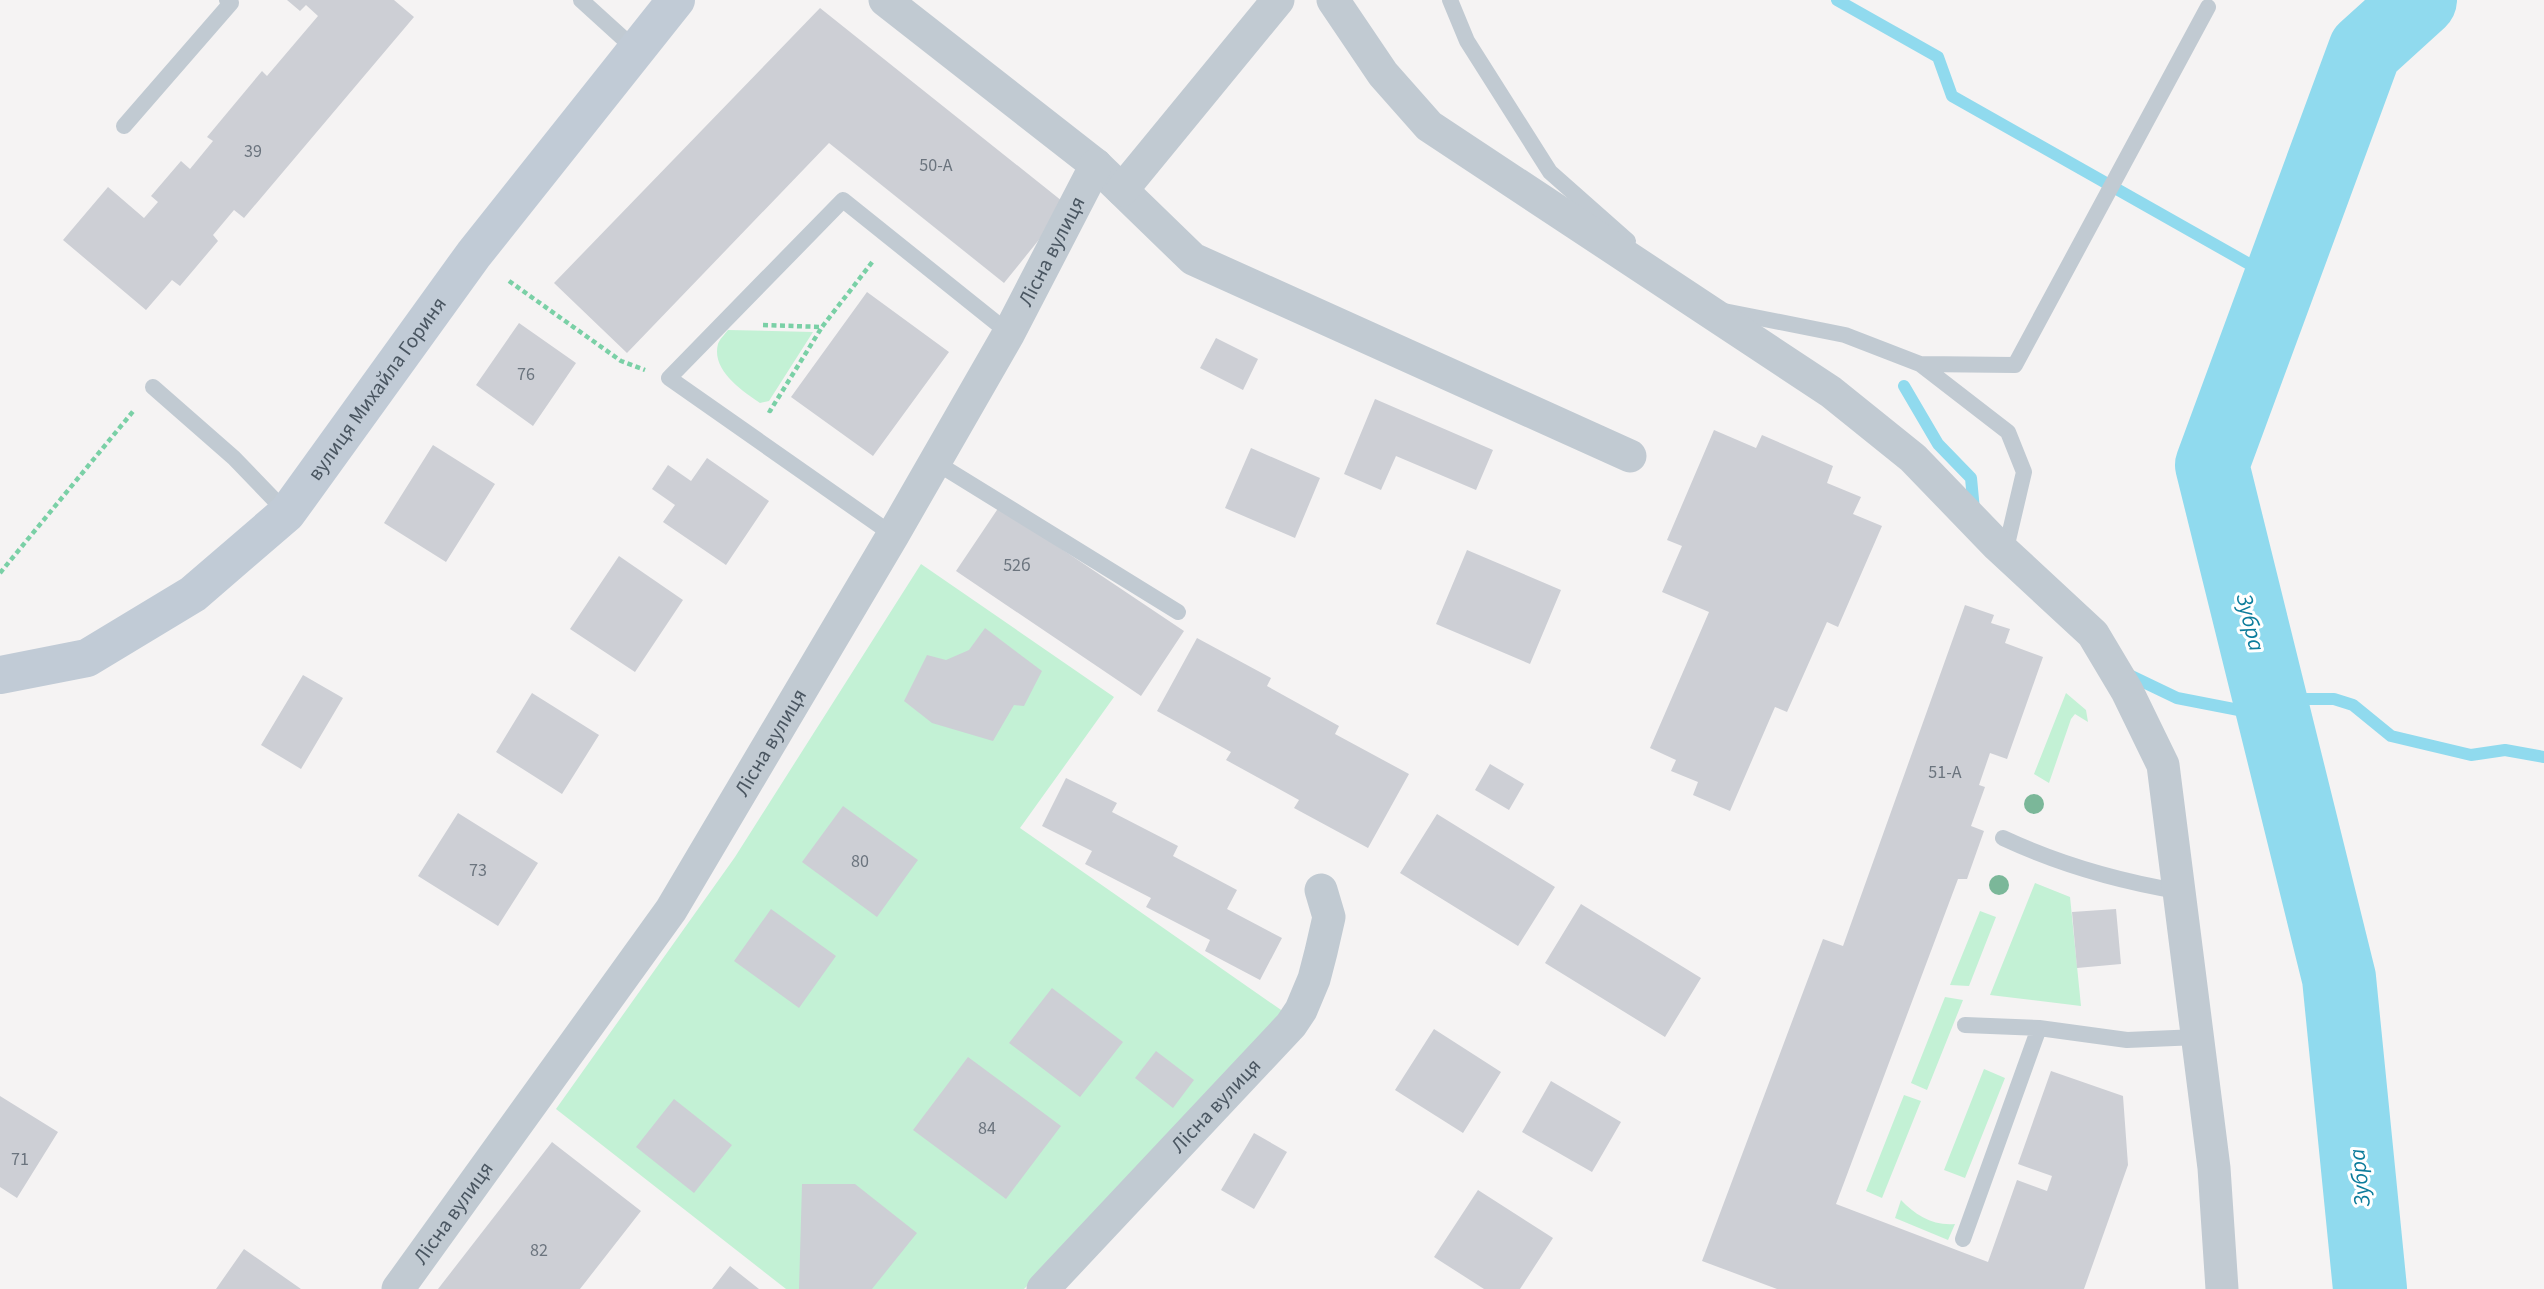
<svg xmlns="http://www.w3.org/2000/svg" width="2544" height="1289" font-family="'Source Sans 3',sans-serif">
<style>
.green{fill:#c3f1d5}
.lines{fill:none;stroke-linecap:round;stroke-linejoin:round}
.stream{stroke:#90daee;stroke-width:12}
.river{stroke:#90daee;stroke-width:74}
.building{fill:#cdcfd5}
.path{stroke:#7ad0a6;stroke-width:4.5;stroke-dasharray:5 3.5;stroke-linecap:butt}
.lane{stroke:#c1cad2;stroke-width:16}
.street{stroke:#c1cad2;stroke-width:33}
.secondary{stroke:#c1cbd6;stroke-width:38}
.tree{fill:#7bb799}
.labels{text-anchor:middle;stroke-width:6;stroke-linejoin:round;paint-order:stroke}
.number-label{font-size:18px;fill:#6b747e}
.street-label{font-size:21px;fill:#4a5661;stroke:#fff}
.water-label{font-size:23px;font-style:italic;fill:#0c7c9b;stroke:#fff}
</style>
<rect width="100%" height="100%" fill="#f5f3f3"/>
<!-- green -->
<path class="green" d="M 728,330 L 813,332 L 769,401 L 760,403 C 742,391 711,370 718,344 C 719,340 725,334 728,330 Z
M 921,564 L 1114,697 L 1020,828 L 1284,1012 L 1046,1267 L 1024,1289 L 786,1289 L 556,1109 L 735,857 Z
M 2066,693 L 2086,710 L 2088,722 L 2075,714 L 2071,719 L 2049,783 L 2034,774 Z
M 2035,883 L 2070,897 L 2081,1006 L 1990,995 Z
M 1980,911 L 1996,917 L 1969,986 L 1950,985 Z
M 1945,997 L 1963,1000 L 1927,1090 L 1911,1083 Z
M 1984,1069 L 2005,1078 L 1965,1178 L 1944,1170 Z
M 1904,1095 L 1921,1101 L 1882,1198 L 1866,1191 Z
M 1901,1200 C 1915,1215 1933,1226 1955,1224 L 1948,1240 L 1895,1218 Z"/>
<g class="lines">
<!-- stream -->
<path class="stream" d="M 1837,0 L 1938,57 L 1952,96 L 2281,282
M 1904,386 L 1938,444 L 1971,478 L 1974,510
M 2127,674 L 2177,698 L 2249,712 L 2272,708 L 2296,699 L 2334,699 L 2353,705 L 2391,736 L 2471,755 L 2505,750 L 2544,757"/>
<!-- river -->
<path class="river" d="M 2370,1289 L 2339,978 L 2212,465 L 2365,50 L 2420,0"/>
</g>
<!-- building -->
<path class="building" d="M 287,0 L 394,0 L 414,17 L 244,218 L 234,210 L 213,235 L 218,241 L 180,286 L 172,280 L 146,310 L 63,240 L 108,187 L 144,218 L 158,202 L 151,196 L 181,161 L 190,169 L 213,141 L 207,137 L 262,71 L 267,76 L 318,16 L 306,5 L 300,11 Z
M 820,8 L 1067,205 L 1004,283 L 829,143 L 627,353 L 554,283 Z
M 867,292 L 949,352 L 873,456 L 791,397 Z
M 519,323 L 576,363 L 533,426 L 476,385 Z
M 1216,338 L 1258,359 L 1243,390 L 1200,368 Z
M 1375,399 L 1493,450 L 1476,490 L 1396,456 L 1381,490 L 1344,474 Z
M 1714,430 L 1756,448 L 1762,435 L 1833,466 L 1827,483 L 1861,497 L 1853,514 L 1882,526 L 1838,627 L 1827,622 L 1787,712 L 1775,707 L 1730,811 L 1693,795 L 1698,782 L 1671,771 L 1676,760 L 1650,748 L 1709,612 L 1662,592 L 1682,546 L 1667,540 Z
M 433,445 L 495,484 L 446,562 L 384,523 Z
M 1251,448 L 1320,478 L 1295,538 L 1225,508 Z
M 707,458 L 769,501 L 726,565 L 663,522 L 675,505 L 652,489 L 668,465 L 691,481 Z
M 999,507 L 1184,631 L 1141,696 L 956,571 Z
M 1467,550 L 1561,590 L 1530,664 L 1436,624 Z
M 619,556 L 683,600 L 635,672 L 570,629 Z
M 1965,605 L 1994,615 L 1991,623 L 2010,629 L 2005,643 L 2043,657 L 2007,759 L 1990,753 L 1979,785 L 1985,787 L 1971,826 L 1984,831 L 1967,879 L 1958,879 L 1836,1204 L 1988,1262 L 2017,1180 L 2047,1191 L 2052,1176 L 2018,1164 L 2051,1071 L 2123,1096 L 2128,1165 L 2084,1289 L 1777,1289 L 1702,1261 L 1823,939 L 1843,946 Z
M 985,628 L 1042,671 L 1024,706 L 1014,705 L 993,741 L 932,723 L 904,701 L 927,655 L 946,660 L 969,650 Z
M 1197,638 L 1271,678 L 1267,686 L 1339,726 L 1335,734 L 1409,774 L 1368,848 L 1294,808 L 1299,800 L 1226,760 L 1231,752 L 1157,711 Z
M 303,675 L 343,698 L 301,769 L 261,745 Z
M 532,693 L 599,735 L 562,794 L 496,752 Z
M 1490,764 L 1524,784 L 1509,810 L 1475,790 Z
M 1066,778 L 1117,803 L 1112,812 L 1178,846 L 1173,856 L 1237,890 L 1227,909 L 1282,938 L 1260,980 L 1205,951 L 1210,940 L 1146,907 L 1151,898 L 1085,864 L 1092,851 L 1042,826 Z
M 843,806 L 918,860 L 877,917 L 802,862 Z
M 458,813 L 538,863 L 498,926 L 418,876 Z
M 1437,814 L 1555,887 L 1518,946 L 1400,873 Z
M 1581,904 L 1701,978 L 1665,1037 L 1545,963 Z
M 771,909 L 836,956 L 799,1008 L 734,961 Z
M 2116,909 L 2121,964 L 2077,968 L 2072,912 Z
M 1052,988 L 1123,1042 L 1080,1097 L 1009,1043 Z
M 1434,1029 L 1501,1072 L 1463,1133 L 1395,1090 Z
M 1156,1051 L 1194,1080 L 1173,1108 L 1135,1078 Z
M 968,1057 L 1061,1126 L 1006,1199 L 913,1130 Z
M 1551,1081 L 1621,1122 L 1592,1172 L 1522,1132 Z
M 0,1096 L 58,1132 L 17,1198 L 0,1187 Z
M 674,1099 L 732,1145 L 694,1193 L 636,1147 Z
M 1254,1133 L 1287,1152 L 1254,1209 L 1221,1190 Z
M 552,1142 L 641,1211 L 580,1289 L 438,1289 Z
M 802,1184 L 855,1184 L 917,1233 L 872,1289 L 799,1289 Z
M 1478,1190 L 1553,1238 L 1520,1289 L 1484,1289 L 1434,1257 Z
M 244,1249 L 301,1289 L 216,1289 Z
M 730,1266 L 759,1289 L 712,1289 Z"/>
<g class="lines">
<!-- path -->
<path class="path" d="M 509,281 L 621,361 L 645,370
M 763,325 L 822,327 L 873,261
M 768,410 L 770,411 L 822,327
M 0,573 L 135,409"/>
<!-- lane -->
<path class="lane" d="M 581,0 L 636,50
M 1450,0 L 1467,41 L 1550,172 L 1628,241
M 124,126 L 231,3 L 227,0
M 1724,311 L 1845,335 L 1920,364 L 2008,432 L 2024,472 L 2005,553
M 1920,364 L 2015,365 L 2208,7
M 153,387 L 234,458 L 287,513
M 935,462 L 1178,612
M 893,535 L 669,378 L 843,200 L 1009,333
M 2003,838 C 2059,864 2118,881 2178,891
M 1965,1025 L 2039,1028 L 2127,1040 L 2198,1037
M 1963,1239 L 2039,1028"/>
<!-- street -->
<g class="street">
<path d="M 885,0 L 1096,165 L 1193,259 L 1630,456"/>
<path d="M 1333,0 L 1383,74 L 1429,126 L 1831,392 L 1913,458 L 1998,546 L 2093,634 L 2127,691 L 2163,765 L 2214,1168 L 2222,1289"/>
<path d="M 1122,190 L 1278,0"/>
<path id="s1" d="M 398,1289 L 671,910 L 893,535 L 1009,333 L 1096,165"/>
<path id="s2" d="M 1043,1289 L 1291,1025 L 1301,1010 L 1314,979 L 1321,952 L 1329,917 L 1321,890"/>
</g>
<!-- secondary -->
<path class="secondary" id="s3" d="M 0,675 L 87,658 L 193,594 L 287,513 L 474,254 L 676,0"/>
</g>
<!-- trees -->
<g class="tree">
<circle cx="2034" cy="804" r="10"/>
<circle cx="1999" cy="885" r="10"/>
</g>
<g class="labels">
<!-- number labels -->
<g class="number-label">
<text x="253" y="157">39</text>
<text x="936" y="171">50-А</text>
<text x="526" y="380">76</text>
<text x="1017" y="571">52б</text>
<text x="1945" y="778">51-А</text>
<text x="860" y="867">80</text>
<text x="478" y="876">73</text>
<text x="987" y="1134">84</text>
<text x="20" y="1165">71</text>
<text x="539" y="1256">82</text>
</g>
<!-- street labels -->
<g class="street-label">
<text dy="7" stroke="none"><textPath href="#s1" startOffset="1228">Лісна вулиця</textPath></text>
<text dy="7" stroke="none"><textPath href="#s3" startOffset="490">вулиця Михайла Гориня</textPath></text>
<text dy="7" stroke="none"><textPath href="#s1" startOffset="662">Лісна вулиця</textPath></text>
<text dy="7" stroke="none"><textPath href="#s2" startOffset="252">Лісна вулиця</textPath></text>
<text dy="7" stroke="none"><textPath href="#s1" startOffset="94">Лісна вулиця</textPath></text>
</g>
<!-- water labels -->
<g class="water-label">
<text transform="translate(2251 622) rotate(76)" y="8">Зубра</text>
<text transform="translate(2359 1178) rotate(-96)" y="8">Зубра</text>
</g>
</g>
</svg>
